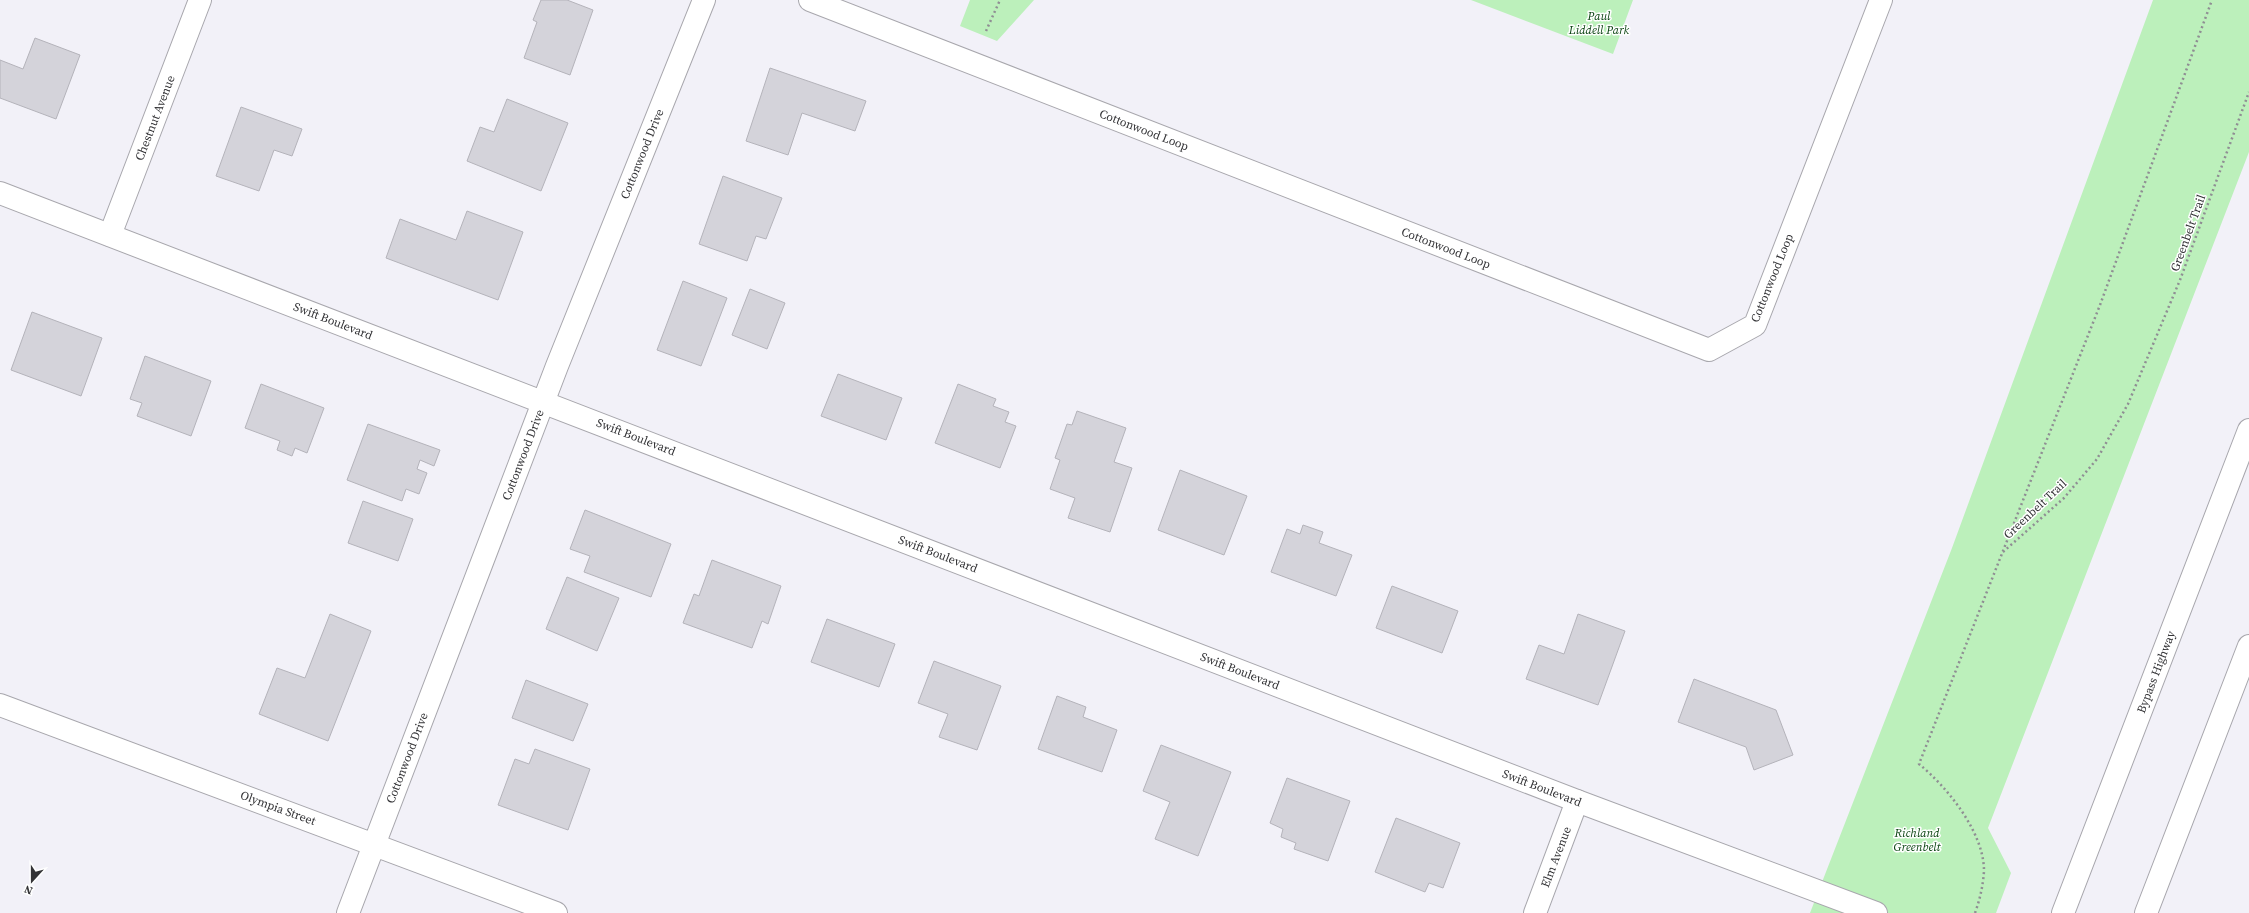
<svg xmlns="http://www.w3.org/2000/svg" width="2249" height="913" font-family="'Source Serif 4',serif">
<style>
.green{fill:#bcf0bb}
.building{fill:#d4d3da;stroke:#b4b3ba}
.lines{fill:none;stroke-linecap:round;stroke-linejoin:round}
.minor-casing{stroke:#a8a7ad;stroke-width:24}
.major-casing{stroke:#a8a7ad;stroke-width:24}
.highway-casing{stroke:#a8a7ad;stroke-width:24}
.path{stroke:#8f8e93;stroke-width:2.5;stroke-dasharray:2 3;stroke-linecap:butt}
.minor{stroke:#fff;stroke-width:22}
.major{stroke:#fff;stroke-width:22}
.highway{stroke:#fff;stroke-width:22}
.labels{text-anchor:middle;stroke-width:3;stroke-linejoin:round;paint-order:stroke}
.park-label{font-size:12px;font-style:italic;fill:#0a4411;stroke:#fff}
.street-label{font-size:12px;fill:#333336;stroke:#fff}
</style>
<rect width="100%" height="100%" fill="#f2f1f8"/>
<!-- green -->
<path class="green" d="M 970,0 L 1034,0 L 997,41 L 960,26 Z
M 1471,0 L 1633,0 L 1613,54 Z
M 2153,0 L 2249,0 L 2249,152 L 1988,828 L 2011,873 L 1996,913 L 1810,913 L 1952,548 Z"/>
<!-- building -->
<path class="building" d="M 541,0 L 567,0 L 593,10 L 570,75 L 524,58 L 537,22 L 533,20 Z
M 35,38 L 80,55 L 56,119 L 0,98 L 0,60 L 23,69 Z
M 770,68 L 866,101 L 855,131 L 802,113 L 788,155 L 746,141 Z
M 507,99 L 568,123 L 541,191 L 467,161 L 480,127 L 494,132 Z
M 241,107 L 302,129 L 292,156 L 274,150 L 259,191 L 216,176 Z
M 723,176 L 782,198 L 766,239 L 756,236 L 747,261 L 699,244 Z
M 467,211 L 523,232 L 498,300 L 386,258 L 400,219 L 456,240 Z
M 683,281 L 727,298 L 701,366 L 657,350 Z
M 750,289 L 785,303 L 767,349 L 732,335 Z
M 32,312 L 102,338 L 81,396 L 11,370 Z
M 145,356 L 211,381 L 191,436 L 137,416 L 142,403 L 130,399 Z
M 838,374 L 902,398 L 886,440 L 821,416 Z
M 261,384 L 324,408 L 307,453 L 295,448 L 292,456 L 277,450 L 280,441 L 245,428 Z
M 958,384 L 996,399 L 993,406 L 1009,412 L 1005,422 L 1016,426 L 1000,468 L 935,443 Z
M 1077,411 L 1126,428 L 1114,462 L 1132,468 L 1110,532 L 1068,518 L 1075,498 L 1050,489 L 1060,460 L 1055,458 L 1067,424 L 1072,425 Z
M 368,424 L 440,450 L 434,466 L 420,460 L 417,469 L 427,473 L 419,494 L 406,489 L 402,501 L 347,480 Z
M 1180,470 L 1247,496 L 1224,555 L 1158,530 Z
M 363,501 L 413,519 L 398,561 L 348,543 Z
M 585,510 L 671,544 L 651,597 L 584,572 L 590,556 L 570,549 Z
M 1303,525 L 1323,532 L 1319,543 L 1352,555 L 1336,596 L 1271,572 L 1287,529 L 1300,534 Z
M 712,560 L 781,586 L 768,624 L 762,621 L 752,648 L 683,623 L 694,594 L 699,596 Z
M 567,577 L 619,598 L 597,651 L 546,629 Z
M 1392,586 L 1458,611 L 1442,653 L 1376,628 Z
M 330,614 L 371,631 L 328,741 L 259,714 L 277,668 L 305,678 Z
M 1578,614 L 1625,631 L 1598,705 L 1526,679 L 1539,645 L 1564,654 Z
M 827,619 L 895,644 L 879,687 L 811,662 Z
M 934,661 L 1001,686 L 977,750 L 939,737 L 948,714 L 918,703 Z
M 1694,679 L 1776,710 L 1793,755 L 1754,770 L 1746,747 L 1678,722 Z
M 526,680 L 588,704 L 573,741 L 512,718 Z
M 1057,696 L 1086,707 L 1083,717 L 1117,730 L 1102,772 L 1038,749 Z
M 1161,745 L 1231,772 L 1198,856 L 1155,839 L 1170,802 L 1143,791 Z
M 535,749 L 590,769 L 568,830 L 498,805 L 515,759 L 529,764 Z
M 1287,778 L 1350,801 L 1328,861 L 1294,849 L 1296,843 L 1281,837 L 1283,829 L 1270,823 Z
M 1396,818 L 1460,843 L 1443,888 L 1429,883 L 1425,892 L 1375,872 Z"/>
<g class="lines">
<!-- minor casing -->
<g class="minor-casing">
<path id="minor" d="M 810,0 L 1709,350 L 1755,325 L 1881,0
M 110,235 L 200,0
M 0,705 L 556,913
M 348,913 L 557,366 L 704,0
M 1535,913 L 1577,801"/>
</g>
<!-- major casing -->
<g class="major-casing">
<path id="major" d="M 0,193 L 1577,801 L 1876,913"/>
</g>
<!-- highway casing -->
<g class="highway-casing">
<path id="highway" d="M 2063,913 L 2249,430
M 2146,913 L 2249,646"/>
</g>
<!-- path -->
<path class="path" d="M 986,31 L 1000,0
M 2003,552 L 2064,498 L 2097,459 L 2128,404 L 2180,280 L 2249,92
M 1975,913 C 1980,899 1983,886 1984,871 C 1984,832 1947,787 1919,764 L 2100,305 L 2212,0"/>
<!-- minor -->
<use href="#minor" class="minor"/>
<!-- major -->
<use href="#major" class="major"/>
<!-- highway -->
<use href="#highway" class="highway"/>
</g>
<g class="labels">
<!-- park labels -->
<g class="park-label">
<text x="1599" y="20">Paul<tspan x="1599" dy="14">Liddell Park</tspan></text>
<text x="1917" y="837">Richland<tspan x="1917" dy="14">Greenbelt</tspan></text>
</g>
<!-- street labels -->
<g class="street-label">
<text transform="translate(155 118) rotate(-69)" y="4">Chestnut Avenue</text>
<text transform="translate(1144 130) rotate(21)" y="4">Cottonwood Loop</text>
<text transform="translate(642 154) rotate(-68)" y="4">Cottonwood Drive</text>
<text transform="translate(2188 233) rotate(-70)" y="4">Greenbelt Trail</text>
<text transform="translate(1446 248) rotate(21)" y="4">Cottonwood Loop</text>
<text transform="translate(1772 278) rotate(-68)" y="4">Cottonwood Loop</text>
<text transform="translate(333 321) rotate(21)" y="4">Swift Boulevard</text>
<text transform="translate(636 437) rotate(21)" y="4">Swift Boulevard</text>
<text transform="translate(523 455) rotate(-69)" y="4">Cottonwood Drive</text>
<text transform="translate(2035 509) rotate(-43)" y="4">Greenbelt Trail</text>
<text transform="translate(938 554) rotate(21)" y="4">Swift Boulevard</text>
<text transform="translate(1240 671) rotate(21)" y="4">Swift Boulevard</text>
<text transform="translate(2156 672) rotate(-69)" y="4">Bypass Highway</text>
<text transform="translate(407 758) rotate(-69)" y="4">Cottonwood Drive</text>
<text transform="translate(1542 788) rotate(21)" y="4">Swift Boulevard</text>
<text transform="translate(278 808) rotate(20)" y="4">Olympia Street</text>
<text transform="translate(1556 857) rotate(-69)" y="4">Elm Avenue</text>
</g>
</g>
<!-- north arrow -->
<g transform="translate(32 881) rotate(201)" stroke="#ffffff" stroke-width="3" paint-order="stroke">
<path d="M0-3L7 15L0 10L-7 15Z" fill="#333336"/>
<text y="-6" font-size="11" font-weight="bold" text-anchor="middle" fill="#333336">N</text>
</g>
</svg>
